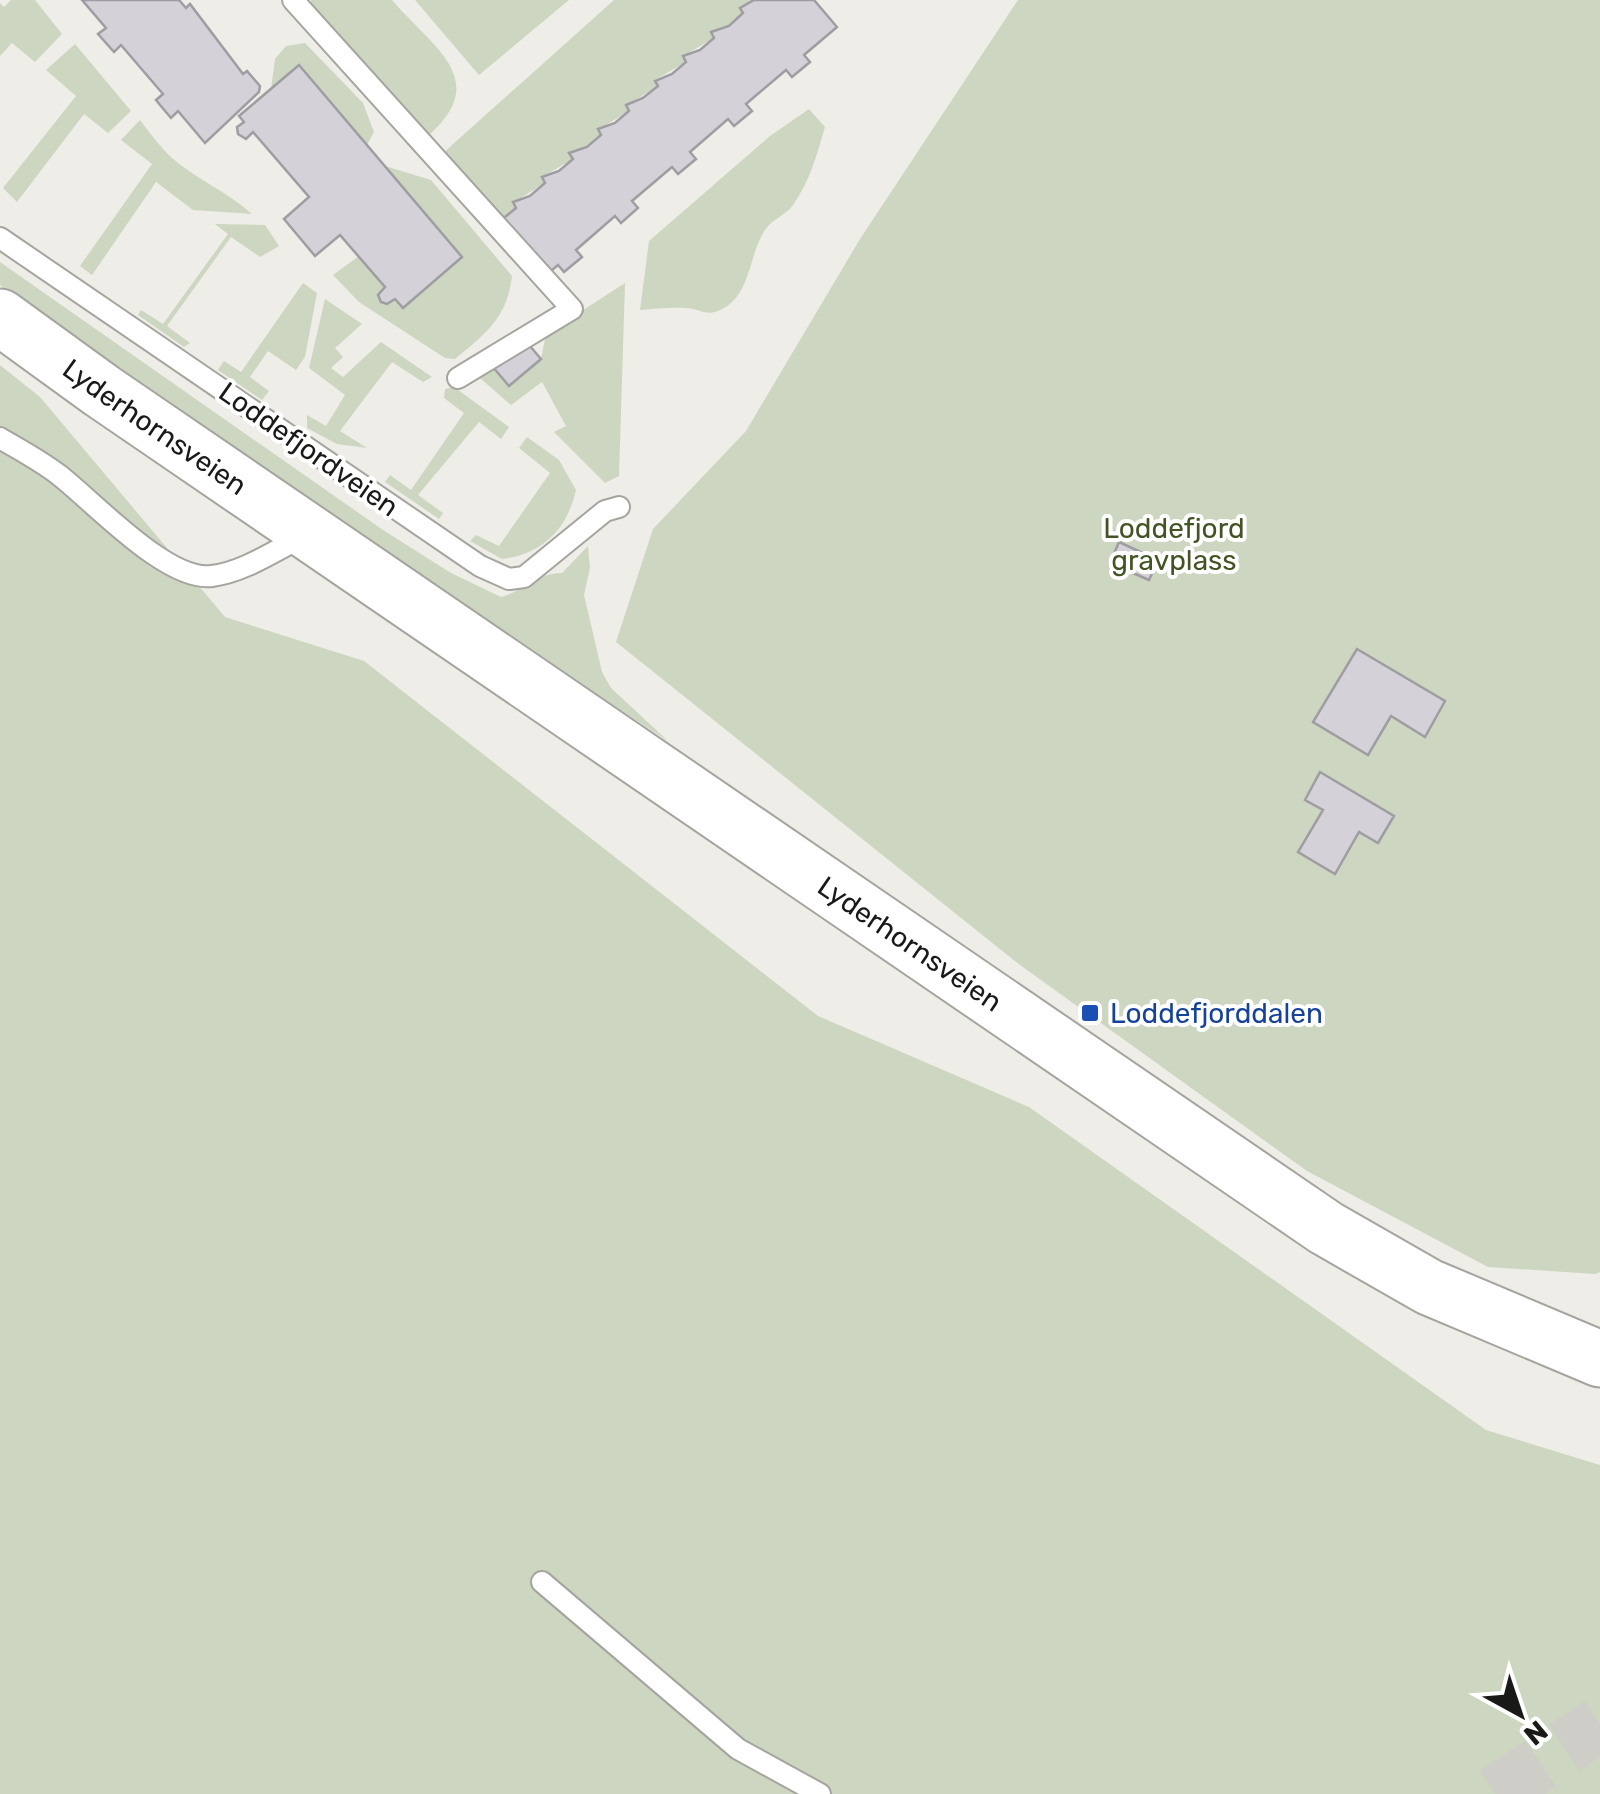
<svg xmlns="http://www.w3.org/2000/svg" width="1600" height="1794" font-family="Rubik,sans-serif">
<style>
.green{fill:#cdd6c0}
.building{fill:#d4d2d8;stroke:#9f9da2;stroke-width:2.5}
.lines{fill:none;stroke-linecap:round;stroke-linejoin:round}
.highway-tunnel{stroke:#cfcdc8;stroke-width:55;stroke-dasharray:55 28;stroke-linecap:butt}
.lane-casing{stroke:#a6a49e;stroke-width:24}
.secondary-casing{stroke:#a6a49e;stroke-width:59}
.lane{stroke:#fff;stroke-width:20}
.secondary{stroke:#fff;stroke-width:55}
.transit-dot{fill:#1a4fb4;stroke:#fff;stroke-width:4}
.labels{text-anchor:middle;stroke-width:8;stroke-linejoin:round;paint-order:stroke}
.street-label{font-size:28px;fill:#191917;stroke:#fff}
.park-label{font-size:28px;fill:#425324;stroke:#fff}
.transit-label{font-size:28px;fill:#164399;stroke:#fff;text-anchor:start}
</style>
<rect width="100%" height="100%" fill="#efede7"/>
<!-- green -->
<path class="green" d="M 11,0 L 35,0 L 62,34 L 35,62 L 12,43 L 0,56 L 0,3 L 4,7 Z
M 392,0 C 435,50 492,80 427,137 L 311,13 L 311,0 Z
M 415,0 L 569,0 L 479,75 Z
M 614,0 L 754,0 L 740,8 L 743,13 L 729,26 L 712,32 L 714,38 L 683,56 L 686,62 L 655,80 L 658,86 L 627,105 L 629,111 L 599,129 L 601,135 L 587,147 L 570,153 L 573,159 L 542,177 L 545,183 L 514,202 L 516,208 L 499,222 L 442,154 Z
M 1018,0 L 1600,0 L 1600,1272 L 1596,1274 L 1488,1267 L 1307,1171 L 1020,965 L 616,642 L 653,529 L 746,431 L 860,239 Z
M 305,43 L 363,103 L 374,132 L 367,145 L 299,66 L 271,89 L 275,59 L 286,46 Z
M 75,44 L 131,111 L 108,133 L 84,114 L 17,202 L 3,188 L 76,96 L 46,70 Z
M 809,109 L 825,127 C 817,154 810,181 793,205 C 786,215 772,219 765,230 C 747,257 752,300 715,312 C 704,315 697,308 686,308 C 671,307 655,309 640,310 L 649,241 L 770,136 Z
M 140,120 C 150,133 160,147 172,158 C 197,180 227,191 252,214 L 193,210 L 156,182 L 92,275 L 80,266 L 152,164 L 121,140 Z
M 385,166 L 431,180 L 512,276 C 507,318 486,333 455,359 L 445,358 L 359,302 L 333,275 L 359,256 L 385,287 L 378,294 L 381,302 L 388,304 L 395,299 L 403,308 Z
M 215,224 L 265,225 L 279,246 L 260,257 L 231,237 L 167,326 L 190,343 L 184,347 L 138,315 L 141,310 L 163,324 L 228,234 Z
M 0,262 L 383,530 L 451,573 L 501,597 C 524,591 539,572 562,573 L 588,546 L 590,568 L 584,595 L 602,672 L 611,688 L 668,741 L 431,586 L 13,296 L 0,285 Z
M 303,283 L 317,293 L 305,357 L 296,370 L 268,351 L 250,377 L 269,391 L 262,400 L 218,370 L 224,361 L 241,372 Z
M 625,283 L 619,476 L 605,483 L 554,432 L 566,426 L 542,382 L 511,405 L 480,378 L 492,366 L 509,386 L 541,359 L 546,334 Z
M 325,299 L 362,324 L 335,348 L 343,357 L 331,368 L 343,377 L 381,342 L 432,377 L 423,382 L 392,362 L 340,431 L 367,448 L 337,444 L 307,428 L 307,415 L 326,426 L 345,395 L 309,368 Z
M 0,365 L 40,397 L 225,617 L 364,661 L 818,1016 L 1029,1107 L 1486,1430 L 1600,1465 L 1600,1794 L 0,1794 Z
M 454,387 L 509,427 L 501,439 L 479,422 L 418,495 L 443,513 L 439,519 L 385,482 L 390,475 L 411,490 L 464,413 L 444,398 L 445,389 Z
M 527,437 L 559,460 L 576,490 C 567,529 543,554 502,559 L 470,541 L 476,535 L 499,546 L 550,473 L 519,448 Z"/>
<!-- building -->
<path class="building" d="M 82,0 L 179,0 L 186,8 L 190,4 L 243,74 L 247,71 L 260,86 L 259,92 L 205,143 L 178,111 L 171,118 L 160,105 L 156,100 L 163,94 L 121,45 L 114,52 L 98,34 L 106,28 Z
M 754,0 L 814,0 L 837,27 L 804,55 L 810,62 L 792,77 L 786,70 L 746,104 L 752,111 L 734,126 L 728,119 L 690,152 L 696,159 L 678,174 L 672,167 L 632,201 L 638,208 L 621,223 L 615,216 L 576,250 L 582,257 L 564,272 L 558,265 L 545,276 L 499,222 L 516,208 L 513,202 L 530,196 L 545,183 L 542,177 L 559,171 L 573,159 L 569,153 L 587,147 L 601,135 L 598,129 L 615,123 L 629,111 L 626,105 L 643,98 L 658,86 L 655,81 L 672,74 L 686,62 L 683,56 L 700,50 L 714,38 L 711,32 L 729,26 L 743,13 L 740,8 Z
M 299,65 L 462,257 L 403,308 L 395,299 L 387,304 L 381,302 L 378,295 L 385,287 L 340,235 L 315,256 L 284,219 L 309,197 L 253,132 L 246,139 L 238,134 L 237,127 L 244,122 L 239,116 Z
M 524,339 L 541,359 L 509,386 L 492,366 Z
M 1119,542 L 1158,560 L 1149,580 L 1110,563 Z
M 1357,649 L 1445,701 L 1425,737 L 1391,716 L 1368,755 L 1313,722 Z
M 1320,772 L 1394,816 L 1378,843 L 1359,832 L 1335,874 L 1298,852 L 1323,810 L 1305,800 Z"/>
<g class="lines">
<!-- highway-tunnel -->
<path class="highway-tunnel" d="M 1495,1794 L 1600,1724"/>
<!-- lane casing -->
<g class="lane-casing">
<path id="lane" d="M 293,0 L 572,309 L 458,378
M 0,238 L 480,566 L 509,579 L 524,577 L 605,511 L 619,507
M 0,438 C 20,450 41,461 59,475 C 94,502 167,582 212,576 C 244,572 276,550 304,536
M 542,1582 L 738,1749 L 820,1794"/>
</g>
<!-- secondary casing -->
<g class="secondary-casing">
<g id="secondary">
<path id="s1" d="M 0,317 L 102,391 L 1326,1228 L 1429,1287 L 1600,1359"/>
</g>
</g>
<!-- lane -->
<use href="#lane" class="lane"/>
<!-- secondary -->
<use href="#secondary" class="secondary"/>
</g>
<!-- markers -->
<rect class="transit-dot" x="1080" y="1003" width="20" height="20" rx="5"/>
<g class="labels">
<!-- street labels -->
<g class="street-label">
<text dy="10" stroke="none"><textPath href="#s1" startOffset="190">Lyderhornsveien</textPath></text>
<text transform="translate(309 449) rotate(35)" y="10">Loddefjordveien</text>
<text dy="10" stroke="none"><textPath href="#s1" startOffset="1105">Lyderhornsveien</textPath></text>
</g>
<!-- park labels -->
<g class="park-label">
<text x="1174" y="538">Loddefjord<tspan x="1174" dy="32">gravplass</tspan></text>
</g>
<!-- transit labels -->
<g class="transit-label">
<text x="1110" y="1023">Loddefjorddalen</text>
</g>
</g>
<!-- north arrow -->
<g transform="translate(1520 1714) rotate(140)" stroke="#ffffff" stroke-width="8" paint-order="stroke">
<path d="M0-8L18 38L0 25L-18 38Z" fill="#191917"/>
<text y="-15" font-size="28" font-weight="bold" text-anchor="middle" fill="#191917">N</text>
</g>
</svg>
